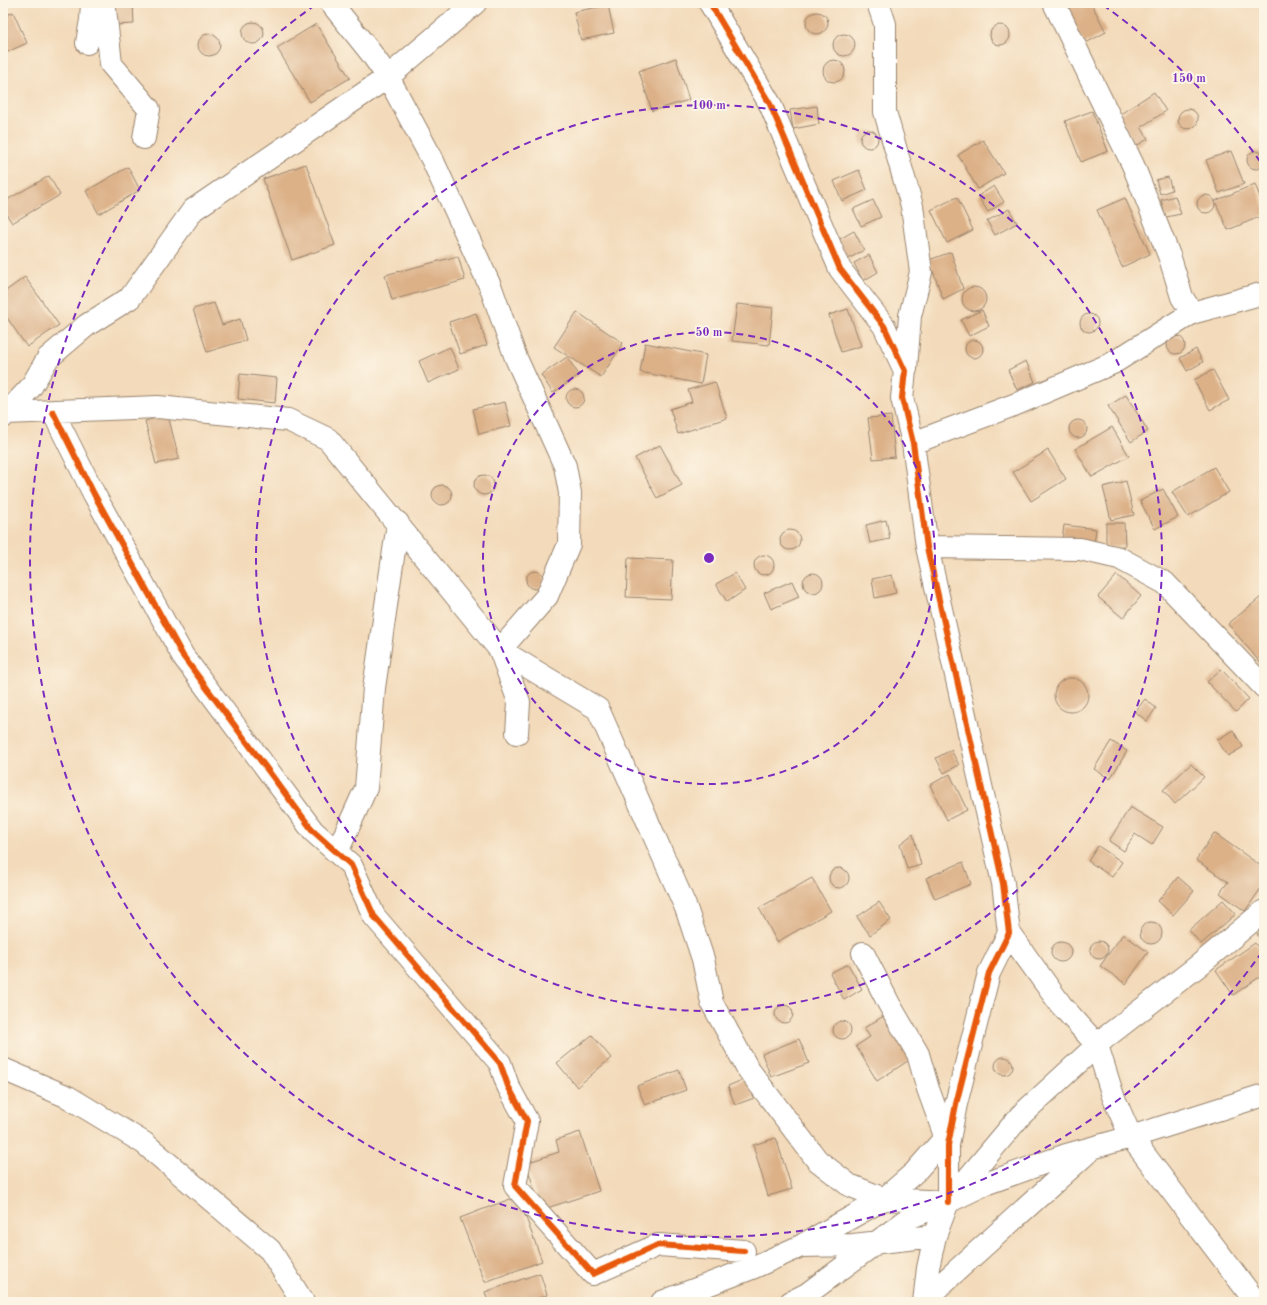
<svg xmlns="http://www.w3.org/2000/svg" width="1267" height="1305" font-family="'Old Standard TT',serif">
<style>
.building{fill:#dcb188}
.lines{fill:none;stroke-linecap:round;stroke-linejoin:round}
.street-casing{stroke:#97826c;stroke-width:24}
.street{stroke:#fff;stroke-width:22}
.cycleway-casing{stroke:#fcf5e5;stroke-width:8}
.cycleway{stroke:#e8590c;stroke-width:6}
.ring{fill:none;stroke:#7b2cbf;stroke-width:2;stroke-dasharray:7 5}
.centre{fill:#7b2cbf;stroke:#fcf5e5;stroke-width:2}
.ring-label{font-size:12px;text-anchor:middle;font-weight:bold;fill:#7b2cbf;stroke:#fcf5e5;stroke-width:4;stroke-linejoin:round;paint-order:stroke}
</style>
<rect width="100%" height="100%" fill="#fcf5e5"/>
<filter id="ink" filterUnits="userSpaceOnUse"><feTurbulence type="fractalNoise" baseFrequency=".025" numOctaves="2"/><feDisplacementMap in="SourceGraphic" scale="8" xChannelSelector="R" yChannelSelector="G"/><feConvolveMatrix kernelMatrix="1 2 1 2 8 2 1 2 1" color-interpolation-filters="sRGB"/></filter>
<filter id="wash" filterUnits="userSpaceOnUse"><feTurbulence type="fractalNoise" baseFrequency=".012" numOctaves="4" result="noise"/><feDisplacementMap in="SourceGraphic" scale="16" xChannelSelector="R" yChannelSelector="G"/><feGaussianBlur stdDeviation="0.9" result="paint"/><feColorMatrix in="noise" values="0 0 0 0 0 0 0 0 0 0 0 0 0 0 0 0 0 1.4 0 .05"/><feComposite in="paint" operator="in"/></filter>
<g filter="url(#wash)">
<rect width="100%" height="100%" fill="#f3daba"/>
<g id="blocks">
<!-- building -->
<path class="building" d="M 114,3 L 133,3 L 134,24 L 115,25 Z
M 1063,3 L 1091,3 L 1106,32 L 1084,44 Z
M 608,5 L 614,33 L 581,40 L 574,12 Z
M806 23a11 11 0 1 1 22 0a11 11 0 1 1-22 0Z
M 13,12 L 27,43 L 3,54 L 3,17 Z
M242 33a11 11 0 1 1 22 0a11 11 0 1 1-22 0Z
M 316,24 L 350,78 L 310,102 L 277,48 Z
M990 35a10 10 0 1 1 20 0a10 10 0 1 1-20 0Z
M833 45a11 11 0 1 1 22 0a11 11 0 1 1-22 0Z
M198 45a11 11 0 1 1 22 0a11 11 0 1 1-22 0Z
M 676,58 L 689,100 L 652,111 L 639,71 Z
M823 71a11 11 0 1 1 22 0a11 11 0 1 1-22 0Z
M 1154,92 L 1166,111 L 1141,127 L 1148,139 L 1136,146 L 1119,115 Z
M 817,106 L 819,124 L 793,129 L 790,110 Z
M1178 119a10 10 0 1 1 20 0a10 10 0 1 1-20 0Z
M 1092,111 L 1108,151 L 1081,162 L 1065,121 Z
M860 139a9 9 0 1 1 18 0a9 9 0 1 1-18 0Z
M 983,140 L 1004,173 L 978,189 L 958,155 Z
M1247 160a9 9 0 1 1 18 0a9 9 0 1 1-18 0Z
M 1231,151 L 1244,184 L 1219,193 L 1206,160 Z
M 306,164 L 335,245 L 292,260 L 263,179 Z
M 128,167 L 140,190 L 99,214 L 86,191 Z
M 859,170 L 867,190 L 842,201 L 834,181 Z
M 49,176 L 60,195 L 12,223 L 3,209 L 3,202 Z
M 1168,177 L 1172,190 L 1160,194 L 1156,180 Z
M 1255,184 L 1264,207 L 1264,215 L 1228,230 L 1215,201 Z
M 994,186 L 1004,202 L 988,212 L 978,196 Z
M1197 204a9 9 0 1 1 18 0a9 9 0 1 1-18 0Z
M 1175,196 L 1181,214 L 1166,217 L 1161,200 Z
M 957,197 L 973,230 L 947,243 L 931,210 Z
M 1125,198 L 1150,254 L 1122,267 L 1097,210 Z
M 873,200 L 881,217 L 861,226 L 853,209 Z
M 1009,209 L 1017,223 L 995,235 L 987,221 Z
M 854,231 L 864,250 L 848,259 L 838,240 Z
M 951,252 L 963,289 L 943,299 L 929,260 Z
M 869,255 L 878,272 L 863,281 L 854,263 Z
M 458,256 L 465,280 L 392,300 L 385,275 Z
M 25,277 L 59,325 L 27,347 L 3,312 L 3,293 Z
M962 299a12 12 0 1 1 24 0a12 12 0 1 1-24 0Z
M 214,303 L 222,325 L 240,319 L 246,340 L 207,352 L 193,309 Z
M 737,304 L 773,308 L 769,345 L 732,341 Z
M 848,309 L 861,346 L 841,352 L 829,315 Z
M 982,310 L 989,326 L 969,336 L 961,320 Z
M 577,312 L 623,343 L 601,377 L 554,347 Z
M 476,313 L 487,345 L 460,354 L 449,322 Z
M1080 323a9 9 0 1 1 18 0a9 9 0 1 1-18 0Z
M1167 345a9 9 0 1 1 18 0a9 9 0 1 1-18 0Z
M965 349a9 9 0 1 1 18 0a9 9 0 1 1-18 0Z
M 645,343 L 706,355 L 701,384 L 640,372 Z
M 450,347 L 459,369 L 428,383 L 419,361 Z
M 1196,349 L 1203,362 L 1187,371 L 1180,358 Z
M 567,357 L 579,375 L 553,393 L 541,375 Z
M 1026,361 L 1035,382 L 1017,390 L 1008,370 Z
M 1213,370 L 1229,400 L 1210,410 L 1194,380 Z
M 240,374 L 277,378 L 275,403 L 238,399 Z
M 715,382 L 727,418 L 678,434 L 670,409 L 692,402 L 688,390 Z
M566 398a9 9 0 1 1 18 0a9 9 0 1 1-18 0Z
M 1126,395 L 1148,431 L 1131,442 L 1108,406 Z
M 505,402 L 511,426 L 479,434 L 473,409 Z
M 168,415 L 179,459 L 156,464 L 145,421 Z
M 891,416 L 895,457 L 873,459 L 868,418 Z
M1069 429a9 9 0 1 1 18 0a9 9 0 1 1-18 0Z
M 1112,427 L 1129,456 L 1092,477 L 1075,449 Z
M 660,445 L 682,485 L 657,498 L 635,458 Z
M 1048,450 L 1066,479 L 1031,501 L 1013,472 Z
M 1214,467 L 1229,492 L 1188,517 L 1172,492 Z
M474 485a10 10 0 1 1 20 0a10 10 0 1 1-20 0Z
M 1126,481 L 1134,515 L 1111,520 L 1103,487 Z
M432 495a10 10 0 1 1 20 0a10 10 0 1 1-20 0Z
M 1163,489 L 1178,517 L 1155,529 L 1140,501 Z
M 886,520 L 890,539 L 870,543 L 866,525 Z
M 1106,523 L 1124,523 L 1125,546 L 1106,547 Z
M 1064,525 L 1096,529 L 1094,545 L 1062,541 Z
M780 540a10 10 0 1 1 20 0a10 10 0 1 1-20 0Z
M754 565a10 10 0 1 1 20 0a10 10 0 1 1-20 0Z
M 628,558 L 673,560 L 671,599 L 626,597 Z
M526 580a9 9 0 1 1 18 0a9 9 0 1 1-18 0Z
M 735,573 L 745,590 L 727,602 L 716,584 Z
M803 583a10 10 0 1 1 20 0a10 10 0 1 1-20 0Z
M 892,575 L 896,593 L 875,598 L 872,579 Z
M 1117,575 L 1141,596 L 1123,618 L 1098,597 Z
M 792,581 L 799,597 L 771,609 L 764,593 Z
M 1261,597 L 1264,601 L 1263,666 L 1228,624 Z
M 1221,669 L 1249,699 L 1236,712 L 1207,682 Z
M1054 695a17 17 0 1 1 34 0a17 17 0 1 1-34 0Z
M 1145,699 L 1156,708 L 1147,721 L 1135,712 Z
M 1233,730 L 1243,747 L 1228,756 L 1217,740 Z
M 1111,741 L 1127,751 L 1110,779 L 1094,769 Z
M 951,750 L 959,765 L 944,773 L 936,758 Z
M 1191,764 L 1204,777 L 1175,804 L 1163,790 Z
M 950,774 L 967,810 L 947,820 L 930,785 Z
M 1130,807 L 1163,827 L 1152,845 L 1135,834 L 1124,851 L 1109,841 Z
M 1214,833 L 1264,868 L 1264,884 L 1245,911 L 1220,893 L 1228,882 L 1196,860 Z
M 913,834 L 921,865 L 907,869 L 900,844 Z
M 1098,846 L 1122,862 L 1112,877 L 1088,861 Z
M 963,862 L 971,884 L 935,899 L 926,878 Z
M829 878a10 10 0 1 1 20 0a10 10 0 1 1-20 0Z
M 1178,877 L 1194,891 L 1173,915 L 1158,901 Z
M 812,878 L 831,911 L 777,942 L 759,908 Z
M 1223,900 L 1236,914 L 1201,944 L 1189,930 Z
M 879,902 L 891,920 L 870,935 L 857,917 Z
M1140 933a11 11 0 1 1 22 0a11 11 0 1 1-22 0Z
M 1264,930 L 1264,945 L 1257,934 Z
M 1123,934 L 1148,952 L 1126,984 L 1100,966 Z
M1090 950a9 9 0 1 1 18 0a9 9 0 1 1-18 0Z
M1051 952a10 10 0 1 1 20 0a10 10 0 1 1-20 0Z
M 1255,943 L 1264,956 L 1264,974 L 1233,995 L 1216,970 Z
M 848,964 L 862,989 L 844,1000 L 830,973 Z
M775 1014a9 9 0 1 1 18 0a9 9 0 1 1-18 0Z
M 887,1014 L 914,1057 L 877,1081 L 856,1046 L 870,1037 L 864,1028 Z
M833 1030a9 9 0 1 1 18 0a9 9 0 1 1-18 0Z
M 592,1035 L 611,1058 L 577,1087 L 557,1063 Z
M 799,1039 L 809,1063 L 771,1077 L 762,1054 Z
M995 1066a9 9 0 1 1 18 0a9 9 0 1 1-18 0Z
M 679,1070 L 686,1090 L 645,1105 L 637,1086 Z
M 747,1078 L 754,1098 L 735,1105 L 728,1086 Z
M 580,1132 L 599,1191 L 541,1210 L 526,1163 L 559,1152 L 556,1140 Z
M 776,1138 L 792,1189 L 768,1196 L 753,1145 Z
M 518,1196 L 542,1261 L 485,1282 L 460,1218 Z
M 540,1273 L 547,1295 L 528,1302 L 488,1302 L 485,1292 Z"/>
</g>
</g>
<g filter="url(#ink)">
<use href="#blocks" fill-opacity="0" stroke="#97826c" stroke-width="1"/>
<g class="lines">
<!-- street casing -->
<g class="street-casing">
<path id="street" d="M 103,3 L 105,9 L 111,64 L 149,109 L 144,138
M 331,3 L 371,53 L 388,77 L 432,159 L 491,288 L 516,358 L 565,466 L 570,493 L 569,544 L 547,596 L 500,650
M 710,3 L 770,104 L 840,269 L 884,326 L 905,371 L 902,398 L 913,443 L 927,547 L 1003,883 L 1009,933 L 989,973 L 956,1104 L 948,1145 L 948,1202
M 878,3 L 885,24 L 885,112 L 912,206 L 921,272 L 910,316 L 906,369
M 1054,3 L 1133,165 L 1170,258 L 1182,297 L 1192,313
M 87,43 L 91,20 L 92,3
M 53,412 L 94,494 L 183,656 L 313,831 L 351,865 L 374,916 L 500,1063 L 508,1086 L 527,1121 L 515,1186 L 593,1274 L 658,1245 L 744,1251
M 6,413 L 158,407 L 288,420 L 328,439 L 500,650 L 519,702 L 517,733
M 3,417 L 31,387 L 48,358 L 87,325 L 130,298 L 193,210 L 388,77 L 475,3
M 913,443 L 1019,403 L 1113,363 L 1192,313 L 1264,293
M 927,547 L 1080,549 L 1119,558 L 1165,583 L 1264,687
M 500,650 L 598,709 L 686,908 L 703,959 L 712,1003 L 748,1069 L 817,1160 L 849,1185 L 884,1199 L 948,1202
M 337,852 L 366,788 L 374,688 L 398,523
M 1009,933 L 1061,1005 L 1097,1045 L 1113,1096 L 1131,1137 L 1256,1302
M 863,953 L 889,1004 L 918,1054 L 928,1089 L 948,1144
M 3,1069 L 68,1097 L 144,1143 L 270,1250 L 303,1302
M 804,1244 L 884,1199 L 915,1172 L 945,1138
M 924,1300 L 1088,1152
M 662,1302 L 752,1268 L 801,1246 L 853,1245 L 935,1236
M 791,1302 L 807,1294 L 911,1217 L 948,1202 L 985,1184 L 1066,1155 L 1131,1137 L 1264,1095
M 924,1302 L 928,1268 L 935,1236 L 948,1202 L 1021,1115 L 1106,1037 L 1198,966 L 1264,911"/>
</g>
<!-- street -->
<use href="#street" class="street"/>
<!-- cycleway casing -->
<g class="cycleway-casing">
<path id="cycleway" d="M 710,3 L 770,104 L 840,269 L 884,326 L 905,371 L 902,398 L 913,443 L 927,547 L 1003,883 L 1009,933 L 989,973 L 956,1104 L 948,1145 L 948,1202
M 53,412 L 94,494 L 183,656 L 313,831 L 351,865 L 374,916 L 500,1063 L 508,1086 L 527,1121 L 515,1186 L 593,1274 L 658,1245 L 744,1251"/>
</g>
<!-- cycleway -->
<use href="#cycleway" class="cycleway"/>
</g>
</g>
<!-- distance rings -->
<g class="ring">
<circle cx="709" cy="558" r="226"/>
<circle cx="709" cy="558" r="453"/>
<path d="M1262 952A679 679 0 1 1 315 5M1103 5A679 679 0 0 1 1262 164"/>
</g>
<circle cx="709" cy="558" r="6" class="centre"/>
<g class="ring-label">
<text x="1189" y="82">150 m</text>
<text x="709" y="109">100 m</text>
<text x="709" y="336">50 m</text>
</g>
<!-- margin -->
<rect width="1267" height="1305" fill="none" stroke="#fcf5e5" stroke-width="16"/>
</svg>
